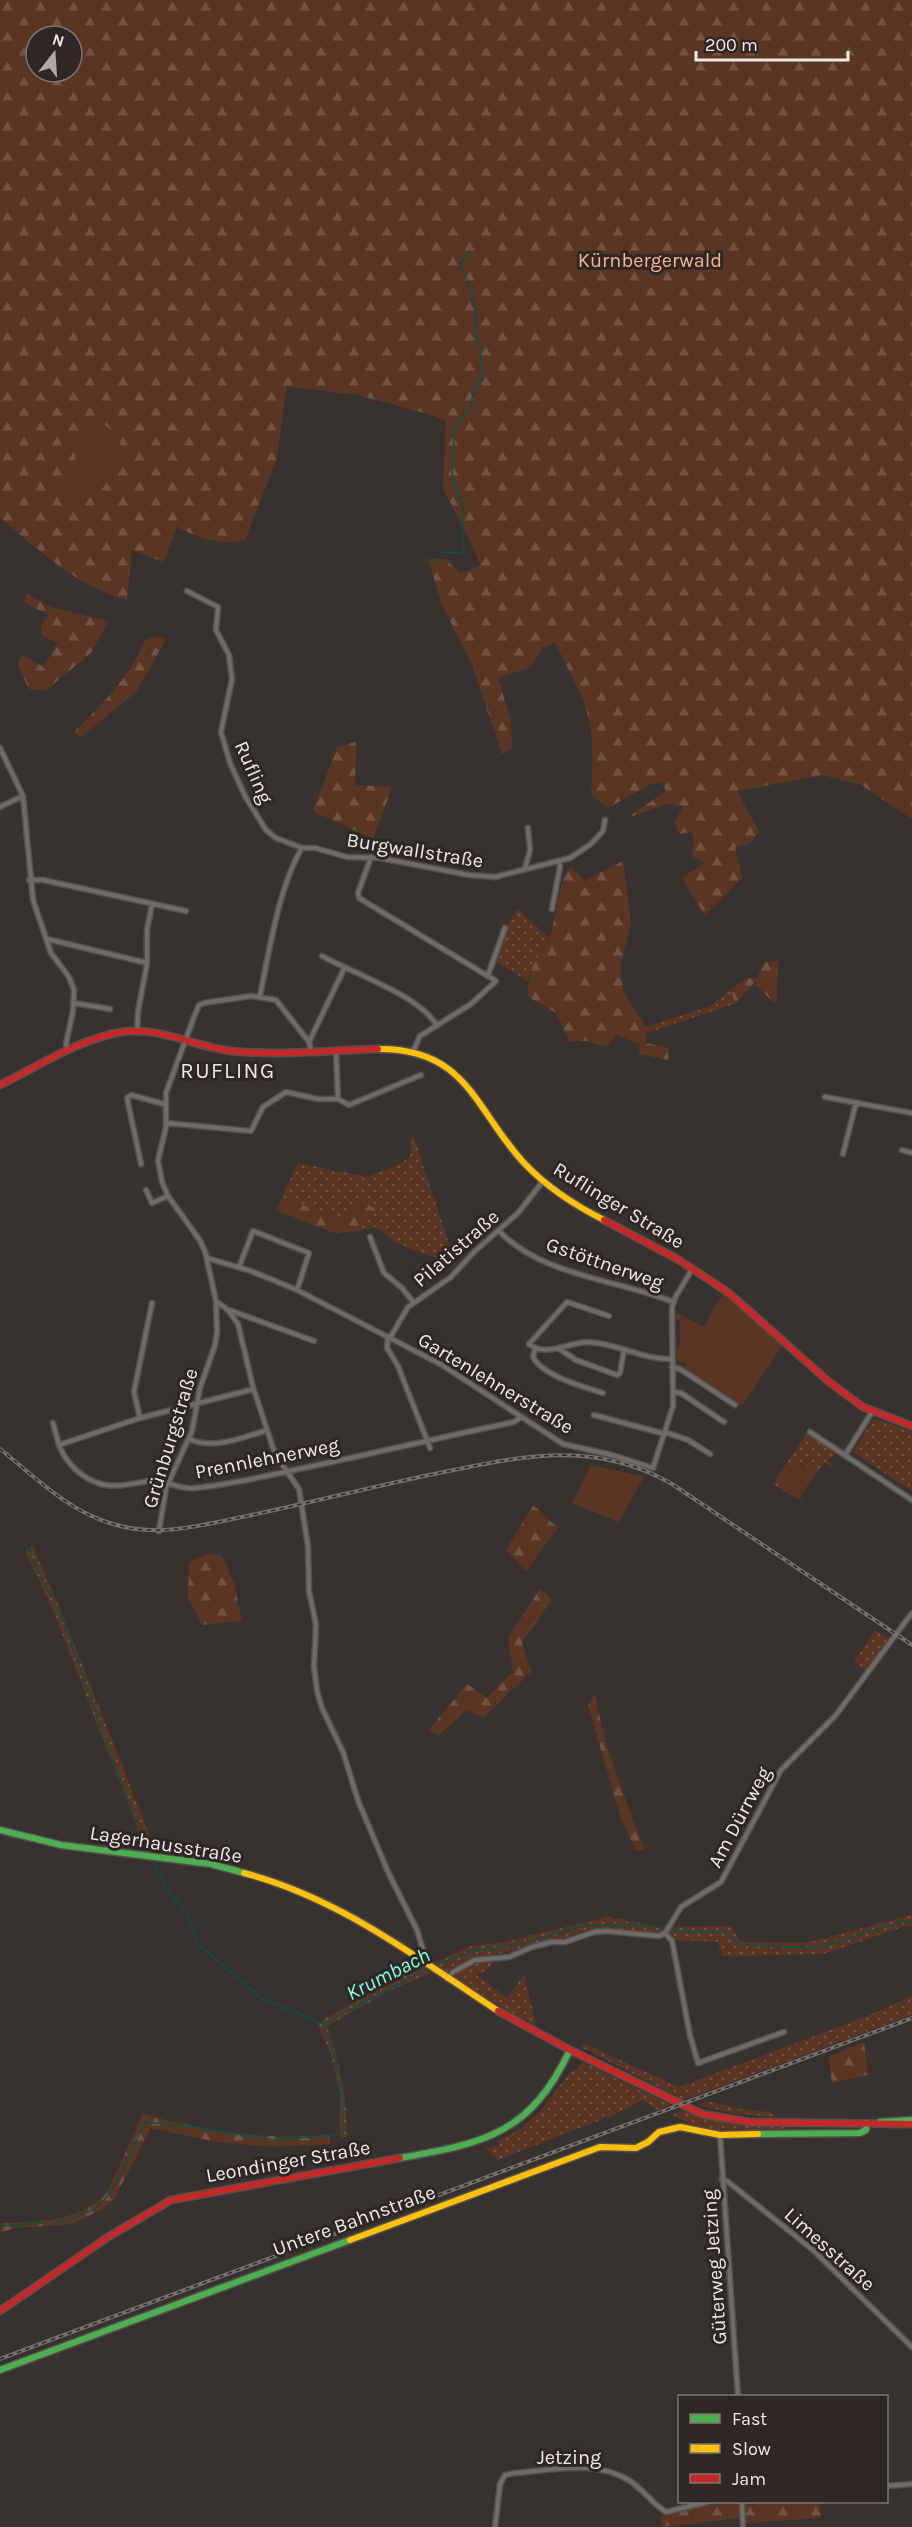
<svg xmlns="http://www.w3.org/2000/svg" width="912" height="2527" font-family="Karla,sans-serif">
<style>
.grass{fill:url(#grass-dots)}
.forest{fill:url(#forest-firs);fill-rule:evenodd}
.park{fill:#5a3523}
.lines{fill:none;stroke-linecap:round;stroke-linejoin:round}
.stream{stroke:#0a5249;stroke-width:1.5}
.street-casing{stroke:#55504e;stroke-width:7}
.fast-casing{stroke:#55504e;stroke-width:9}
.slow-casing{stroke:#55504e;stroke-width:9}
.jam-casing{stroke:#55504e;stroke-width:9}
.street{stroke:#6e6b69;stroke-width:4}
.fast{stroke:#4caf50;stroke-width:6}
.slow{stroke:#ffc107;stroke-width:6}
.jam{stroke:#c62828;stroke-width:6}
.rail-casing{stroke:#73706e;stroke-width:4}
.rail{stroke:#2f2723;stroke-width:1.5;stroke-dasharray:4.5;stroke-linecap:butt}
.labels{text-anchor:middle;stroke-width:6;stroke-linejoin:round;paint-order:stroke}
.park-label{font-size:20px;fill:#f9b291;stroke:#2f2723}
.street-label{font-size:20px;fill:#efe9e6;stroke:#2f2723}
.water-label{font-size:21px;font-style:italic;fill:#7efde7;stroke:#2f2723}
.quarter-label{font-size:22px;letter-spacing:1.5px;fill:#efe9e6;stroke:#2f2723}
</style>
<defs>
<pattern id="grass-dots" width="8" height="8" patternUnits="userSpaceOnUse" patternTransform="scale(1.5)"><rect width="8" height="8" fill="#5a3523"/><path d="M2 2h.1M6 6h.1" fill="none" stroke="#725243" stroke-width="1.8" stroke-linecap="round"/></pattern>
<pattern id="forest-firs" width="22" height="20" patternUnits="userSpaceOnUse" patternTransform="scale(1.5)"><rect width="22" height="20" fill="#5a3523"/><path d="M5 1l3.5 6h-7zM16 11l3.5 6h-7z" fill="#725243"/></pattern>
</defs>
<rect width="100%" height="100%" fill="#373230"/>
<!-- grass -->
<path class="grass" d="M 517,909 L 550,938 L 532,965 L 528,981 L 496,962 L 509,922 Z
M 730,990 L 736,1003 L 647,1033 L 646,1027 L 710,1006 Z
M 412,1132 L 456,1265 L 402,1246 L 376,1227 L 361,1231 L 361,1220 L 349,1207 L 341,1219 L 282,1197 L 298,1163 L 366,1177 L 396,1166 L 410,1157 Z
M 874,1419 L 912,1431 L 912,1491 L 853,1452 Z
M 807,1433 L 837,1453 L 826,1461 L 829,1461 L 832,1464 L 830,1467 L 825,1462 L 816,1473 L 793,1458 L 778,1482 L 805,1501 L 796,1498 L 773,1484 Z
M 32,1545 L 58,1604 L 157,1854 L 147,1853 L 52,1607 L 26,1553 Z
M 875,1630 L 887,1638 L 889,1636 L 892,1638 L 868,1670 L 866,1670 L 854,1662 Z
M 912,1915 L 912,1927 L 903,1927 L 823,1954 L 722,1956 L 718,1942 L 674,1940 L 674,1935 L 593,1928 L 565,1938 L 552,1939 L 507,1952 L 478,1957 L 466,1961 L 447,1972 L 435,1963 L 470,1946 L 501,1943 L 607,1917 L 665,1927 L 731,1926 L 740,1942 L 806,1943 Z
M 495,1960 L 487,1970 L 477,1975 L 507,1998 L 524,1975 L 536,2025 L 504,2009 L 453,1977 C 462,1964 480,1961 495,1960 Z
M 419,1964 L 431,1973 L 391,1990 L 327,2026 C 341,2068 346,2093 347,2137 L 340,2139 L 340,2092 L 331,2055 L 317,2023 L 412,1971 Z
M 912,1996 L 912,2015 L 684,2100 L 581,2047 L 585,2044 L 679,2087 L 865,2017 Z
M 583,2062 L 671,2105 L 657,2110 L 643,2100 L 613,2115 L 498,2160 L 485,2147 L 499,2146 L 498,2141 L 515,2132 L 537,2115 L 570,2072 L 579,2068 Z
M 707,2101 L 740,2109 L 768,2112 L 779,2117 L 736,2114 L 697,2105 Z
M 683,2110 C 717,2124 750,2127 787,2127 L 786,2131 C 747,2132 708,2136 673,2115 Z"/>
<!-- forest -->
<path class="forest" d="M 0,0 L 912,0 L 912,819 L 861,785 L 822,775 L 737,791 L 759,832 L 749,844 L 735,847 L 742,878 L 705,916 L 682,878 L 705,863 L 692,856 L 694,842 L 692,832 L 679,834 L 675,822 L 683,806 L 667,804 L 627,818 L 666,791 L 661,782 L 649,785 L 608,808 L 591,795 C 592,771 594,748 590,725 C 585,696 567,668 555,642 L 542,648 L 531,667 L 498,678 L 511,721 L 512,750 L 502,753 L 472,665 L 442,605 L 428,559 L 446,559 L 460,573 L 480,565 L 475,551 L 443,488 L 446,421 L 435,416 L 358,395 L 287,386 L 276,461 L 245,540 C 219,546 200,538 177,527 L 163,562 L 132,550 L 127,600 C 77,587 39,550 0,518 ZM 36,36 L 72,36 L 72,72 L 36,72 Z
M 27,594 L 51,607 L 108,621 L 91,653 L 45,691 L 29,689 L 17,664 L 22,655 L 44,667 L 57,643 L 42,635 L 41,626 L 49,615 L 25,603 Z
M 156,636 L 166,639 L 136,692 L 81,737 L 74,732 C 105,701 127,681 145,640 Z
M 356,742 L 355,785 L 392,787 L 373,839 L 313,811 L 337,747 Z
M 623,861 L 631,922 L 620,968 L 624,993 L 646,1027 L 646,1043 L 669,1048 L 668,1060 L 639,1054 L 640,1044 L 616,1035 L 607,1047 L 586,1041 L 569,1041 L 556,1013 L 527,996 L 532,965 L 550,938 L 563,878 L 570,867 L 585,880 Z
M 778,961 L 777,999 L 774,1003 L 754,983 L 736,1003 L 730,990 L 748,978 L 757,978 L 765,962 Z
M 282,1197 L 341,1219 L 349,1207 L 359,1199 L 377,1210 L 361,1220 L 361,1231 L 334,1233 L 276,1210 Z
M 533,1505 L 558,1528 L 526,1571 L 506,1550 Z
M 207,1554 L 222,1556 L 234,1583 L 242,1621 L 202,1625 L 188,1597 L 189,1562 Z
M 540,1589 L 552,1600 L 522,1642 L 531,1672 L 484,1717 L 466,1710 L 439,1735 L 428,1731 L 467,1684 L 487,1698 L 513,1672 L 508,1638 Z
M 595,1694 C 605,1749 625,1799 645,1850 L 636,1851 L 621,1818 L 588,1706 Z
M 864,2042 L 868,2075 L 832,2083 L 829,2056 Z
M 143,2114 C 209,2132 262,2140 330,2135 L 330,2144 L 274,2147 L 217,2142 L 151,2128 L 113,2201 L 99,2211 L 71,2224 L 15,2228 L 0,2233 L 0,2223 C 37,2223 83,2221 108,2191 Z
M 719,2502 L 740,2502 L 741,2518 L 661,2527 L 662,2516 Z
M 744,2502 L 820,2502 L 821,2518 L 745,2523 Z"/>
<!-- park -->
<path class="park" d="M 105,425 L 115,433 L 123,450 C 113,480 99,501 65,505 L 59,501 L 58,490 L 72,480 L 78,439 L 90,428 Z
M 723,1293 L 782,1346 L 742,1406 L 684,1370 L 686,1364 L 677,1360 L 675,1350 L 680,1346 L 680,1321 L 675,1317 L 677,1313 L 704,1327 Z
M 793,1458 L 816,1473 L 800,1497 L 777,1482 Z
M 591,1465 L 644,1477 L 618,1522 L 572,1503 Z"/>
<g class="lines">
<!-- stream -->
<path class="stream" d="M 436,563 L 442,552 L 463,553 L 464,549 L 463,506 L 452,478 L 454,445 L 453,429 L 471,407 L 473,392 L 482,378 L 481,349 L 475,330 L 476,318 L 471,289 L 460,264 L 470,251
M 243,788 L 256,810
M 260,816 L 271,832
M 25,1543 L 51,1597
M 55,1603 L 62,1617 L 121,1783 L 151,1854
M 152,1859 L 170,1894 L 185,1911 L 199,1945 L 262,1999 L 322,2023
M 434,1966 L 469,1952 L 517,1945 L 587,1925 L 638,1924 L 689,1932 L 726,1932 L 740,1945 L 816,1948 L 901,1922 L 912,1922
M 54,2223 C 70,2219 88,2215 101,2203 C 120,2185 133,2145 145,2122 L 195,2127 L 273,2140 L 343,2134 C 344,2094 339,2060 323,2024 L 429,1968
M 0,2226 L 44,2223"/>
<!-- street casing -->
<g class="street-casing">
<path id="street" d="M 187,591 L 218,607 L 216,630 L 229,655 L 232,679 L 221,732 L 230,763 L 245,796 L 266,830 L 276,838 L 302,848 C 279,886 269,952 260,996
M 0,748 L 23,796 L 33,900 L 51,953 L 69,977 L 74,990 L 73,1011 L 66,1044 L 68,1050
M 0,807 L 23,796
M 302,848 L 315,848 L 347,857 L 380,858 L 469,875 L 495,877 L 570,858 L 591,844 L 603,831 L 605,820
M 371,857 L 358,893 L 359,898 L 496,981 L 471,1004 L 420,1036 L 413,1052
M 525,868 L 530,850 L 528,828
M 29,880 L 43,880 L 186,911
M 552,909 L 560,867 L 559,861
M 47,939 L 147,963
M 322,956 C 352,973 421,996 437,1026
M 488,975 L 505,928
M 74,1003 L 110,1009
M 137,1031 L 138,1012 L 147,963 L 147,930 L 152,904
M 311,1051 L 309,1042 L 344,969
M 825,1097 L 912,1113
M 338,1099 L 349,1105 L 421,1075
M 166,1123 L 251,1131 L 263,1107 L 286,1092 L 318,1099 L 338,1099 L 336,1051
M 902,1150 L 912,1153
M 843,1154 L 856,1103
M 141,1164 L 127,1098 L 131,1095 L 164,1104
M 146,1190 L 152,1203 L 168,1196
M 499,1231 C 542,1276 619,1280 673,1302
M 370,1237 L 384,1273 L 402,1288 L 414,1303
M 207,1258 L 251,1271 L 297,1290 L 442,1365 L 563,1444 L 612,1455 L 653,1468 L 673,1406 L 672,1307 L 676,1296 L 693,1268
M 239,1267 L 253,1231 L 309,1253 L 297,1290
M 216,1301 L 228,1310 L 238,1324 L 253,1387 L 275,1454 L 299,1489 L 308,1546 L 309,1591 L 316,1625 L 314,1666 L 317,1691 L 322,1708 L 343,1752 L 359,1803 L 389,1874 L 417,1930 L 424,1953 L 423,1962
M 229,1310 L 314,1341
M 609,1316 L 567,1302 L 529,1344 C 546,1358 568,1342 588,1342 C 617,1343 642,1360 672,1359
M 388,1336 L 387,1348 L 398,1366 L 430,1448
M 390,1338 L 408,1307 L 451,1277 L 474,1252 L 518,1213 L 543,1181
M 558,1348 L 576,1360 L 617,1375 L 620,1373 L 624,1350
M 535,1349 L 533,1357 C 543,1376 584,1387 603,1393
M 672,1367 L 680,1369 L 735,1405
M 673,1392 L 681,1393 L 724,1422
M 594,1415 L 665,1434
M 140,1418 L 134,1392 L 152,1303
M 53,1423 L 59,1445 L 140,1418 L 254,1389
M 665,1432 L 688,1440 L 710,1454
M 810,1432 L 912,1500
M 189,1439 C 212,1450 243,1438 267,1430
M 59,1445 C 66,1463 82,1479 101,1484 C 120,1489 137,1481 156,1481 C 170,1481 179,1490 195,1488 C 230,1485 265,1476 299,1469 C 371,1454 442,1437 514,1422 L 521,1417
M 845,1455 L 872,1412
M 159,1531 L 166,1488 L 192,1431 L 200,1388 L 215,1345 L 217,1332 L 216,1301 L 205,1251 L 199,1239 L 168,1196 L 162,1182 L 158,1160 L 166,1127 L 166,1093 L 194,1017 L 199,1005 L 204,1003 L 251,996 L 276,1000 L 309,1042
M 665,1933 L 672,1941 L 690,2035 L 698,2063 L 784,2032
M 447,1979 L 453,1972 L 475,1960 L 509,1957 L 532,1947 L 552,1942 L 565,1942 L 594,1932 L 606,1931 L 659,1936 L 665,1933 L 681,1907 L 721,1882 L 781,1770 L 836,1715 L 912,1613
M 720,2135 L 738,2396
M 722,2179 L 727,2181 L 813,2250 L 912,2347
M 886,2486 L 912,2484
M 742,2502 L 743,2527
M 495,2527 L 500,2484 L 505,2475 L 515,2473 C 553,2470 596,2459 630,2481 C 643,2490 652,2503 666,2512 L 707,2502"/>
</g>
<!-- fast casing -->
<g class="fast-casing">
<path id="fast" d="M 0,1830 L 61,1845 L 211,1864 L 244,1873
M 880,2122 L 912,2120
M 758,2134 L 860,2133 L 866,2130 L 867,2123
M 400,2158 C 485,2143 530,2134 570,2050
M 0,2370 L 350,2240"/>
</g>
<!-- slow casing -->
<g class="slow-casing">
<path id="slow" d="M 378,1049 C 468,1048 475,1111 525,1164 C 547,1187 576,1206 604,1220
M 244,1873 C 340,1898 417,1958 498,2011
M 350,2240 L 600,2147 L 636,2148 L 648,2142 L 659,2132 L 680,2127 L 720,2135 L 758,2134"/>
</g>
<!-- jam casing -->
<g class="jam-casing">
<path id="jam" d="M 0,1085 C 39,1066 77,1040 121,1032 C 159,1026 195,1047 232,1051 C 280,1056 329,1050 378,1049
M 604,1220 L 679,1260 L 729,1293 L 828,1381 L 863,1407 L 912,1426
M 498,2011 L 570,2050 L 702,2114 L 749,2122 L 912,2124
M 0,2311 L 108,2237 L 171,2200 L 400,2158"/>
</g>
<!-- street -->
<use href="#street" class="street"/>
<!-- fast -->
<use href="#fast" class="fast"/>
<!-- slow -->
<use href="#slow" class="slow"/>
<!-- jam -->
<use href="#jam" class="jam"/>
<!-- rail casing -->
<g class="rail-casing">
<path id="rail" d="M 0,1449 C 34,1476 69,1512 113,1524 C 158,1538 202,1525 247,1516 C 309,1503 371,1487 434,1474 C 518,1457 592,1438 672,1484 L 912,1645
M 0,2359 L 912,2018"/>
</g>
<!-- rail -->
<use href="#rail" class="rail"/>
</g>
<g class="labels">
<!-- park labels -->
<g class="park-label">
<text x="650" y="267">Kürnbergerwald</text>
</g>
<!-- street labels -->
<g class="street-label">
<text transform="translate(254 772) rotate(66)" y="7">Rufling</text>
<text transform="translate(415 850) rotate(9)" y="7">Burgwallstraße</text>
<text transform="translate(619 1205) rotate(31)" y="7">Ruflinger Straße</text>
<text transform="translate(456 1248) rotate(-41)" y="7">Pilatistraße</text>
<text transform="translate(605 1263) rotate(19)" y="7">Gstöttnerweg</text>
<text transform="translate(496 1383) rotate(31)" y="7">Gartenlehnerstraße</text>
<text transform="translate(170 1438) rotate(-73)" y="7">Grünburgstraße</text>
<text transform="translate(267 1458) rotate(-11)" y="7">Prennlehnerweg</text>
<text transform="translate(739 1817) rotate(-62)" y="7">Am Dürrweg</text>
<text transform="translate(166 1844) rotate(9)" y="7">Lagerhausstraße</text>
<text transform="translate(288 2161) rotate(-10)" y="7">Leondinger Straße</text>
<text transform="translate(354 2220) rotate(-20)" y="7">Untere Bahnstraße</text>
<text transform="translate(830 2249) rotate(42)" y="7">Limesstraße</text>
<text transform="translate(714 2267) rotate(-94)" y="7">Güterweg Jetzing</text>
<text x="569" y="2464">Jetzing</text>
</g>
<!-- water labels -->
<g class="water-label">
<text transform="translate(388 1974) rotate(-27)" y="7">Krumbach</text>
</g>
<!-- quarter labels -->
<g class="quarter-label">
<text x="228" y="1078">RUFLING</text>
</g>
</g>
<!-- legend -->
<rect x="678" y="2395" width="210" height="108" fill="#2f2723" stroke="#7c7571" stroke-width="1.5"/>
<rect x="690" y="2414" width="30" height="9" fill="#4caf50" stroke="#7c7571" stroke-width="1.5"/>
<text x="732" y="2425" font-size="18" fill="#efe9e6">Fast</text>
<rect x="690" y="2444" width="30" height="9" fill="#ffc107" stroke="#7c7571" stroke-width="1.5"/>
<text x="732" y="2455" font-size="18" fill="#efe9e6">Slow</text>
<rect x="690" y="2474" width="30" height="9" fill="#c62828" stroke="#7c7571" stroke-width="1.5"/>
<text x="732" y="2485" font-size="18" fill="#efe9e6">Jam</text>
<!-- north arrow -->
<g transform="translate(54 54) rotate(17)"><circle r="28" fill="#2f2723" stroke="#7c7571" stroke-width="1.5"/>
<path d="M0-4.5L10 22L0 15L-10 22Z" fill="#afa9a6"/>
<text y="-9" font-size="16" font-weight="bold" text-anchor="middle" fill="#efe9e6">N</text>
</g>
<!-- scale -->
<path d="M696 51v9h152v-9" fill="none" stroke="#efe9e6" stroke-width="3"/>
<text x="705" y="51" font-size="18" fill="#efe9e6" stroke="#2f2723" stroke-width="4.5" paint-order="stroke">200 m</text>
</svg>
